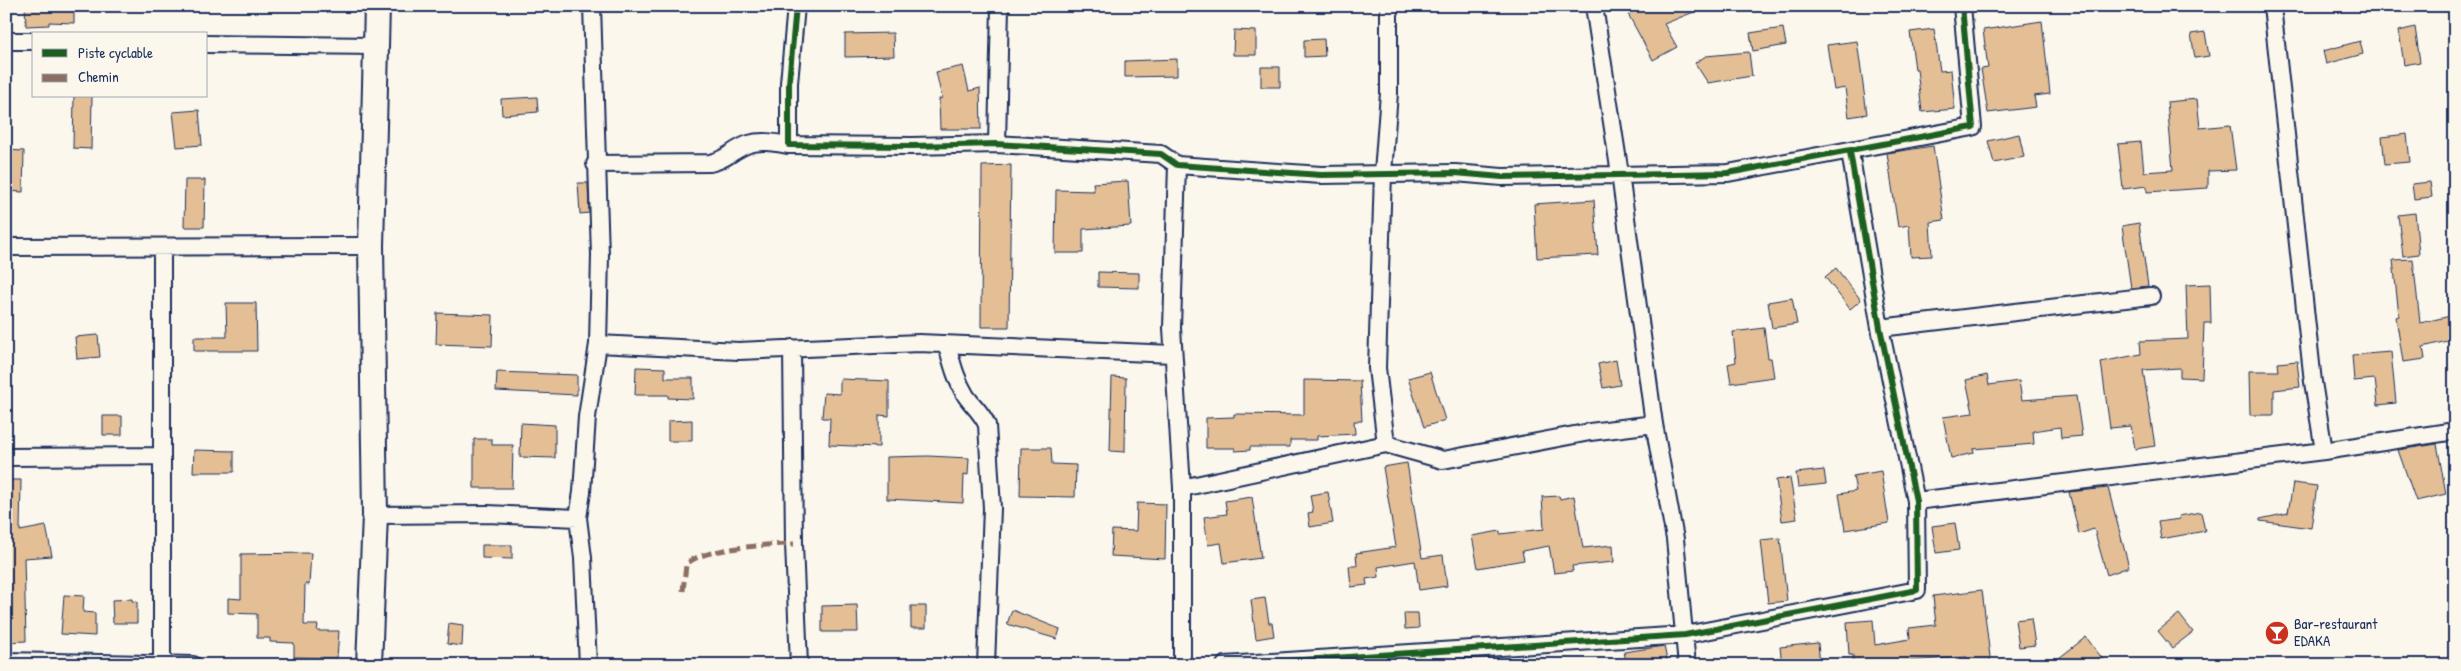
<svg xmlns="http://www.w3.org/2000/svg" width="2461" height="671" font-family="'Patrick Hand',sans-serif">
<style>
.building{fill:#e4bf95;stroke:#1b2f5e}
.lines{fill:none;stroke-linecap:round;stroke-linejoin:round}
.street-casing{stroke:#1b2f5e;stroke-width:20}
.secondary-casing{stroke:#1b2f5e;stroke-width:28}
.street{stroke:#fbf7ec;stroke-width:16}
.secondary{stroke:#fbf7ec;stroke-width:24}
.quiet{stroke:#8d6e63;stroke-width:5;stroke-dasharray:10 5;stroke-linecap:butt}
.cycleway-casing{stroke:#fbf7ec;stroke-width:9}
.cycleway{stroke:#1b5e20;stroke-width:6}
.labels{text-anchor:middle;stroke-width:4;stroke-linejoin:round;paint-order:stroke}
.poi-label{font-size:15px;fill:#1b2f5e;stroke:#fbf7ec;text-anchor:start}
</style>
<rect width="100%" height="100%" fill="#fbf7ec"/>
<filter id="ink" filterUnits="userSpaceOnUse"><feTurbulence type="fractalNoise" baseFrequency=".02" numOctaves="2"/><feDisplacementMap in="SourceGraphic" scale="10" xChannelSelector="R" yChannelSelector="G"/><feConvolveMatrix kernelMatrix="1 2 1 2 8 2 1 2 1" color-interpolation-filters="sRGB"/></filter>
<g filter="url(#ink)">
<!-- building -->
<path class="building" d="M 25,6 L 74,6 L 74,23 L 49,22 L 49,25 L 26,26 Z
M 1642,6 L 1706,6 L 1706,7 L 1664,24 L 1677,47 L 1653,60 L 1628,14 Z
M 2042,21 L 2050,94 L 2034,96 L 2036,107 L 1988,113 L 1981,69 L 1988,68 L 1983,30 Z
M 2415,27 L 2420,62 L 2404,65 L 2399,31 Z
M 1783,28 L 1786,45 L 1753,51 L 1750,33 Z
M 1934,29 L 1940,71 L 1951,70 L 1955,109 L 1922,112 L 1917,69 L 1915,69 L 1910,32 Z
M 1234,30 L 1256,31 L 1256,55 L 1233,55 Z
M 2205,32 L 2209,56 L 2195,58 L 2191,34 Z
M 893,33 L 894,56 L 845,57 L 845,34 Z
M 1324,39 L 1325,56 L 1304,57 L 1304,40 Z
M 1857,41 L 1867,114 L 1849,117 L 1845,88 L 1834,90 L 1827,45 Z
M 2360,41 L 2363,54 L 2326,64 L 2323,51 Z
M 1749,52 L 1752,76 L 1708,83 L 1695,63 L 1706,56 Z
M 1177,59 L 1177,76 L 1125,77 L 1125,61 Z
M 963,66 L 969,91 L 980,88 L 981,129 L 940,129 L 939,99 L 942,98 L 936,72 Z
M 1261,67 L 1280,67 L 1280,87 L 1261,87 Z
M 74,96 L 92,96 L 91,149 L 73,148 Z
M 537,97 L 538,112 L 502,115 L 501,99 Z
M 2197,99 L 2200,128 L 2230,125 L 2236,170 L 2208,171 L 2208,188 L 2147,192 L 2147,186 L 2123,189 L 2118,144 L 2141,142 L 2144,172 L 2173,170 L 2167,102 Z
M 199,110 L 202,145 L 177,147 L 173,112 Z
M 2019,134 L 2024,157 L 1994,163 L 1988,141 Z
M 2407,134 L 2410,162 L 2385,164 L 2382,137 Z
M 1933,146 L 1944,220 L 1930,222 L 1932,256 L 1911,257 L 1909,225 L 1898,227 L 1887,153 Z
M 6,150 L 24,151 L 23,192 L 6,191 Z
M 1011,165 L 1009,327 L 981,327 L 982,166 Z
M 185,180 L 205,180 L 204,227 L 184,227 Z
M 1128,181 L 1131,226 L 1083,229 L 1083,253 L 1055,253 L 1056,190 L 1094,191 L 1093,183 Z
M 2430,182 L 2432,197 L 2414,199 L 2412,184 Z
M 578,183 L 588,183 L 589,213 L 580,214 Z
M 1594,200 L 1598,255 L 1537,258 L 1534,204 Z
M 2415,213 L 2419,254 L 2403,256 L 2398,215 Z
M 2139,223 L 2148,286 L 2131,288 L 2122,226 Z
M 2413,259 L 2420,323 L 2455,315 L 2455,339 L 2423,347 L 2425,359 L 2403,362 L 2396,317 L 2399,316 L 2393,260 Z
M 1836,268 L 1861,300 L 1850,309 L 1825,277 Z
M 1098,272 L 1139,273 L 1139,288 L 1098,287 Z
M 2210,284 L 2211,323 L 2204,323 L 2202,378 L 2180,377 L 2180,368 L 2143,370 L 2155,446 L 2135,449 L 2131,426 L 2110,428 L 2101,362 L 2141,354 L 2140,341 L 2188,339 L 2186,285 Z
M 1792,298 L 1797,324 L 1772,328 L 1768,302 Z
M 226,303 L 256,303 L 257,351 L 194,351 L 194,337 L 227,337 Z
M 437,313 L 493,315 L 492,346 L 436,344 Z
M 1764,328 L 1768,358 L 1771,358 L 1774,377 L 1731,383 L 1728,364 L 1736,362 L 1733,332 Z
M 98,335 L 100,357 L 77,359 L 75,337 Z
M 2391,352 L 2396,403 L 2378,405 L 2375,379 L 2354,381 L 2352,355 Z
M 1616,360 L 1620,385 L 1603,388 L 1598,364 Z
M 2297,361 L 2300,387 L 2274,390 L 2274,415 L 2250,415 L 2249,371 L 2279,371 L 2278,363 Z
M 636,367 L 665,368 L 665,378 L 693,378 L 693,399 L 668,398 L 668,395 L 635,395 Z
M 497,372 L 577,375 L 577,395 L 496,391 Z
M 1430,372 L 1445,420 L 1424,427 L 1408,378 Z
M 1987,375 L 1989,385 L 2019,381 L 2022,400 L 2076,396 L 2082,436 L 2061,438 L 2060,427 L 2033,431 L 2034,444 L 1973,449 L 1974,453 L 1951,458 L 1943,417 L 1973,413 L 1966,380 Z
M 1112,377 L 1126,378 L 1125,452 L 1110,451 Z
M 840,379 L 889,381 L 889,416 L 879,415 L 879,447 L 829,445 L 830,418 L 822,418 L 824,393 L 840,394 Z
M 1304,380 L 1360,381 L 1362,421 L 1354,421 L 1355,434 L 1317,436 L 1317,440 L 1290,440 L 1290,447 L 1250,447 L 1250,450 L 1235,451 L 1235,448 L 1206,448 L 1206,418 L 1234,417 L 1234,414 L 1304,415 Z
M 103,416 L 122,416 L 122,435 L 103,435 Z
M 692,420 L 692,441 L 668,441 L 668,421 Z
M 521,423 L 555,425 L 555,458 L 520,457 Z
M 474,439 L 492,439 L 492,445 L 513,445 L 512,488 L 474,488 Z
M 2437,444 L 2446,494 L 2416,501 L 2398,450 Z
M 1021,448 L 1051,448 L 1052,464 L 1076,465 L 1075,497 L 1020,496 Z
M 194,450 L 234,451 L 234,472 L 193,472 Z
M 928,456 L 969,458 L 968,475 L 964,474 L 963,503 L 887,499 L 887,457 Z
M 1407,463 L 1422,558 L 1443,555 L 1447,586 L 1419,590 L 1415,561 L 1378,567 L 1379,577 L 1366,579 L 1367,585 L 1351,587 L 1349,566 L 1357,566 L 1356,553 L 1396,547 L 1383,467 Z
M 1824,470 L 1826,484 L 1798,487 L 1796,473 Z
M 1881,471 L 1889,523 L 1845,530 L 1839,494 L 1856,491 L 1853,476 Z
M 1790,478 L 1797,519 L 1782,521 L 1776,480 Z
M 6,480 L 21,480 L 20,531 L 46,526 L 52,556 L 24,558 L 26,641 L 6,642 Z
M 2293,483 L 2317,486 L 2311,528 L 2260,521 L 2260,519 L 2288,513 Z
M 2108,488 L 2129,567 L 2107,575 L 2094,529 L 2079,534 L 2069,492 Z
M 1328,492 L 1333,523 L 1310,527 L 1308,513 L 1313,512 L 1310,495 Z
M 1559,496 L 1560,499 L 1574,496 L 1583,548 L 1613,545 L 1614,562 L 1572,566 L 1573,571 L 1554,573 L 1549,546 L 1522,551 L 1524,560 L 1478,568 L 1472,536 L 1500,531 L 1500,534 L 1544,529 L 1542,497 Z
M 1252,497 L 1261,558 L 1224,563 L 1221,543 L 1208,545 L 1204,517 L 1227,514 L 1225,501 Z
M 1137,503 L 1166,504 L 1165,559 L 1111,556 L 1112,530 L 1136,531 Z
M 2201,512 L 2205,531 L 2161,539 L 2158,522 L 2180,519 L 2179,516 Z
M 1955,523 L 1959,550 L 1936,553 L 1932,526 Z
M 1780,538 L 1787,601 L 1768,603 L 1761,540 Z
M 482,545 L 512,545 L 512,559 L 482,558 Z
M 311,553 L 309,585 L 305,584 L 304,625 L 318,625 L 317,631 L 339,631 L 337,658 L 294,657 L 294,643 L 270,642 L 270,638 L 257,638 L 257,614 L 228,613 L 228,598 L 241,599 L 241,554 Z
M 1982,590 L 1991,665 L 1968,665 L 1967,657 L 1908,661 L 1909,665 L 1853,665 L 1853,655 L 1849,655 L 1847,622 L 1873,620 L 1875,645 L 1910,639 L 1909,628 L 1936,625 L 1933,596 Z
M 64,595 L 84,596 L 83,612 L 95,613 L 95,636 L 61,634 Z
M 1265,598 L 1269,623 L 1272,623 L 1274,636 L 1256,639 L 1251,600 Z
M 132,599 L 132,601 L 137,602 L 137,623 L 113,623 L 112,600 Z
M 857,605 L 858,632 L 822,632 L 822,606 Z
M 911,606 L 926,606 L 926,628 L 911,628 Z
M 1012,610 L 1060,629 L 1057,639 L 1007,624 Z
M 1404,613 L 1418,613 L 1419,628 L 1405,629 Z
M 2179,614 L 2193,632 L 2172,648 L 2158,631 Z
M 2031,618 L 2035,645 L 2019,647 L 2015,620 Z
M 449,623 L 463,625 L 462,646 L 447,644 Z
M 2086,637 L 2107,665 L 2050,665 Z
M 1818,643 L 1820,665 L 1782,665 L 1780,647 Z
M 1664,646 L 1668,665 L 1627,665 L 1624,652 Z"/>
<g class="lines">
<!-- street casing -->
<g class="street-casing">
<path id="street" d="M 796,6 L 789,83 L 789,145 L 912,146 L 997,144 L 1161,154 L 1177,165 L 1321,175 L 1455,173 L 1502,177 L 1728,173 L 1973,127 L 1962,6
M 1594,6 L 1620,174 L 1654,424 L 1675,539 L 1687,665
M 2272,6 L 2313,382 L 2324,451
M 6,41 L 34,41
M 206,44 L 377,46
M 997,144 L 1000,6
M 595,164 L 710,163 C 727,160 733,149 749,144 C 762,140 776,143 789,145
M 1177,165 L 1172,328 L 1182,488 L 1182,665
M 6,247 L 371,246
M 1880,328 L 2151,296
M 598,344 L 739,351 L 919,343 L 1173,354
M 947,345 C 952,363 956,380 966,396 C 973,406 982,413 987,425 L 992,508 L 986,665
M 792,348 L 794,544 L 799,665
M 1386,444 L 1377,368 L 1383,173 L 1389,93 L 1389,6
M 6,457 L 161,456
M 1182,488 L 1386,444 L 1443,460 L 1590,432 L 1654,424
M 1916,501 L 2324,451 L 2455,431
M 375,515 L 487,514 L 578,518 L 582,492 L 587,417 L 598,344 L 600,255 L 592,6
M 578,518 L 583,558 L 588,665
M 6,661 L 193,665
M 162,665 L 162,247
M 1225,665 L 1685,635 L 1917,590 L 1916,501 L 1880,328 L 1850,152"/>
</g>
<!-- secondary casing -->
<g class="secondary-casing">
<path id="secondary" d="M 369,665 L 375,515 L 371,246 L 377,6"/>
</g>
<!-- street -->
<use href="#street" class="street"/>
<!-- secondary -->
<use href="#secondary" class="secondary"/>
<!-- quiet -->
<path class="quiet" d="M 683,591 L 686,565 C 699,548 772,544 794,544"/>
<!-- cycleway casing -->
<g class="cycleway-casing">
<path id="cycleway" d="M 796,6 L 789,83 L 789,145 L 912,146 L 997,144 L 1161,154 L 1177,165 L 1321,175 L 1455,173 L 1502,177 L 1728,173 L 1973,127 L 1962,6
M 1225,665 L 1685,635 L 1917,590 L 1916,501 L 1880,328 L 1850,152"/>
</g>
<!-- cycleway -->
<use href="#cycleway" class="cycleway"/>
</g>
</g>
<!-- icons -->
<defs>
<g id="bar-disc" transform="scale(1.25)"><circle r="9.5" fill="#c8321e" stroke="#fbf7ec"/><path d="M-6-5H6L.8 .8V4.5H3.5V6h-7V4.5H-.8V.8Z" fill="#fff"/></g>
</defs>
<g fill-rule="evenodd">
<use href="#bar-disc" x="2277" y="633"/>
</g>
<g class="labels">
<!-- poi labels -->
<g class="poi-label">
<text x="2294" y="629">Bar-restaurant<tspan x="2294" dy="17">EDAKA</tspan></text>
</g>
</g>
<!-- margin -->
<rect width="2461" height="671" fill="none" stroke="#fbf7ec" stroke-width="25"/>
<rect x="12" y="12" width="2436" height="646" fill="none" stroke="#1b2f5e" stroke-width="2" filter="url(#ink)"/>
<!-- legend -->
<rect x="32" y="32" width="175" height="65" fill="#fbf7ec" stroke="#a1a7b3"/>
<rect x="42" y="49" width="25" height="8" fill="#1b5e20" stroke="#a1a7b3"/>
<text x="78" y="58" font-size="15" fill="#1b2f5e">Piste cyclable</text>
<rect x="42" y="74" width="25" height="8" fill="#8d6e63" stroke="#a1a7b3"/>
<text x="78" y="82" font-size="15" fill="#1b2f5e">Chemin</text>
</svg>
